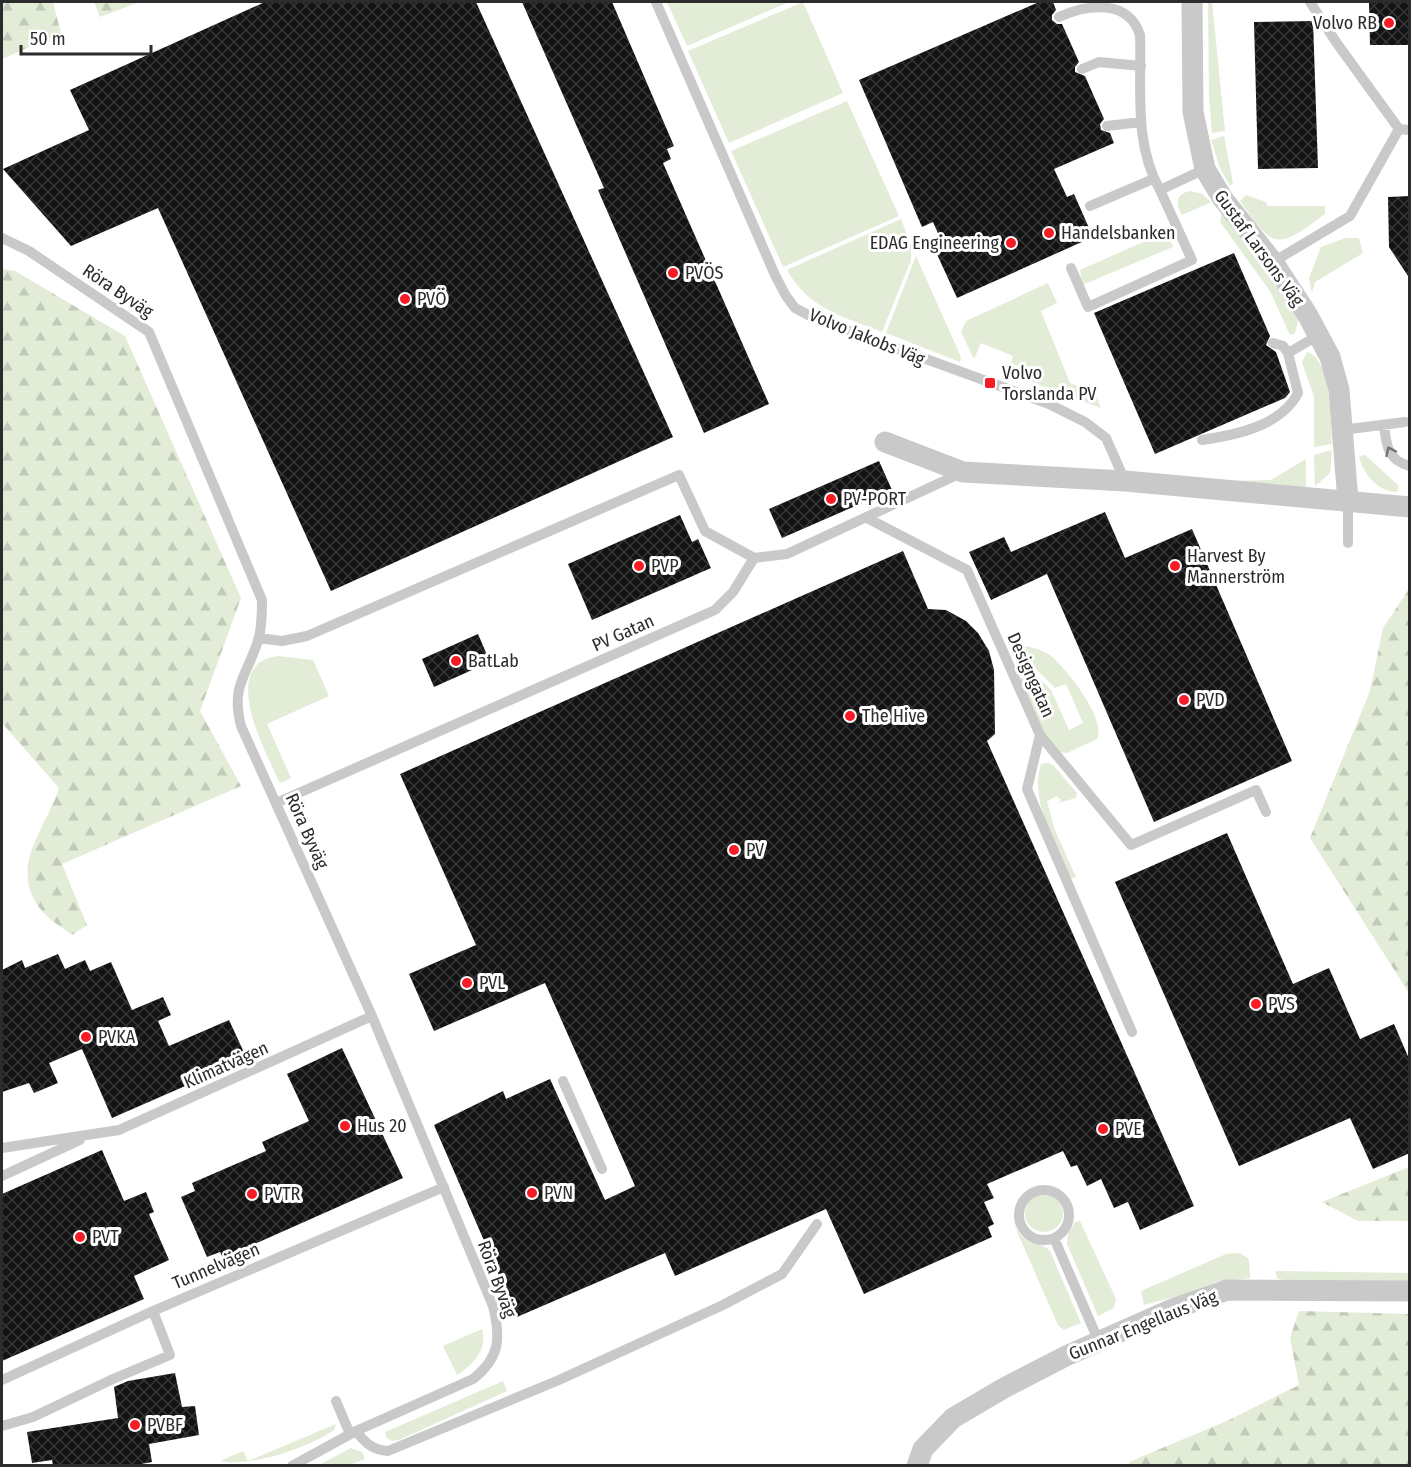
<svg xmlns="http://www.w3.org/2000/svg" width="1411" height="1467" font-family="'Fira Sans Condensed',sans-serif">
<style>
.grass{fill:#e2ecd7}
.forest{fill:url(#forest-firs)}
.building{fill:url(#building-cross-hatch)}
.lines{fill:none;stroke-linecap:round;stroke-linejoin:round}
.service{stroke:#c9c9c9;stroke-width:10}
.minor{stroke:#c9c9c9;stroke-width:21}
.oneway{stroke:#737373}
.poi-dot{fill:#f61b24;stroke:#fff;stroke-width:2}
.labels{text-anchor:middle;stroke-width:6;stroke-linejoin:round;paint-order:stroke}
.poi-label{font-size:18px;fill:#2c2c2c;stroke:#fff;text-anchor:start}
.street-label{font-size:18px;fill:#2c2c2c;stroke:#fff}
</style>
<defs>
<pattern id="forest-firs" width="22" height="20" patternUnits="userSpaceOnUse" patternTransform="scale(1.5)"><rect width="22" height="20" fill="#e2ecd7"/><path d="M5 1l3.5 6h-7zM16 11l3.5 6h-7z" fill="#c2cbb9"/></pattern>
<pattern id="building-cross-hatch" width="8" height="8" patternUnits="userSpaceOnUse" patternTransform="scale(1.5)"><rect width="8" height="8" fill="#131313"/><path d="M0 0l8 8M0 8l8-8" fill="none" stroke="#363636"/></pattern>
</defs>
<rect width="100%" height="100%" fill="#fff"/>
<!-- grass -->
<path class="grass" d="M 667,2 L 789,2 L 687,46 Z
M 803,2 L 843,93 L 729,143 L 688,51 Z
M 1208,2 L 1212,2 L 1225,131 L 1212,133 L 1209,98 Z
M 847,101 L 899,216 L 783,267 L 731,151 Z
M 1224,136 L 1233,183 L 1230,186 L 1220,168 L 1211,140 Z
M 1191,191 L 1202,194 L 1211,202 L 1182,215 C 1175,203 1176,193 1191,191 Z
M 1246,195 L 1266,202 L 1267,206 L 1325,206 L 1325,214 C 1277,250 1274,250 1240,201 Z
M 1222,213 L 1299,318 L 1295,333 L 1290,335 L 1270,291 L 1220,222 Z
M 901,219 L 911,245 L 911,260 L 882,332 C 842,316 809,309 787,270 Z
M 1166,232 L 1173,247 L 1082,285 L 1080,270 Z
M 1345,238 L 1359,238 L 1363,253 L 1315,282 L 1312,293 L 1309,278 L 1321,247 Z
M 916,256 L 961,357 L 960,362 L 886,333 Z
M 1048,283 L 1057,303 L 1041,311 L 1070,383 L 1094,392 L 1101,408 L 1025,379 L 1028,370 L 1011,363 L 1013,356 L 981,343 L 974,359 L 961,332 L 966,321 Z
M 1307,352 C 1332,359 1331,423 1332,444 L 1314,447 L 1314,397 L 1302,362 Z
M 1332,450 L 1330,473 L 1315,486 L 1314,455 Z
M 1365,455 L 1399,486 L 1397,492 C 1378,492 1363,474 1359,456 Z
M 1306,459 L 1306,488 L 1231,481 L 1271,480 Z
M 1024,646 C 1032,647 1043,650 1050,655 C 1066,668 1107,719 1097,739 L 1067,753 L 1058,752 L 1044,734 L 1020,679 L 1032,671 L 1051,690 L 1069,730 L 1083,723 L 1066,684 L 1055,688 L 1036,669 Z
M 278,656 L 313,660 L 329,696 L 267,724 L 291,778 L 280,783 C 266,753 217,663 278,656 Z
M 1048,763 L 1053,765 L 1077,793 L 1076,798 L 1058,803 L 1061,800 L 1057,796 L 1047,801 L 1054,828 L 1076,877 L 1070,879 C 1056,847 1029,799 1041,764 Z
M1025 1213a19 19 0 1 1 38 0a19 19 0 1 1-38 0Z
M 1080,1221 L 1116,1299 L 1114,1308 L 1098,1316 L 1067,1244 L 1068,1234 L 1075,1222 Z
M 1014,1225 C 1027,1249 1036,1237 1050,1251 L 1081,1323 L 1064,1330 L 1058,1325 Z
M 1240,1253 L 1249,1259 L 1250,1278 L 1216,1282 L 1183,1295 L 1144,1305 L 1141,1292 L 1143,1290 L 1226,1254 Z
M 1275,1271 L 1409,1273 L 1409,1281 L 1283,1280 L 1277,1278 Z
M 482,1329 C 488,1350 473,1365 457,1375 L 443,1346 Z
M 503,1381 L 507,1391 L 399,1440 L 392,1441 L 387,1438 L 385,1432 Z
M 336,1424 L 334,1430 L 325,1436 C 298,1450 251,1467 220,1461 L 243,1451 L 248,1461 Z
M 351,1448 L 362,1452 L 365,1459 L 349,1465 L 319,1465 Z"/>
<!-- forest -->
<path class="forest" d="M 2,2 L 53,2 L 61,33 L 2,59 Z
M 94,2 L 139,2 L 100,17 Z
M 2,269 L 15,271 L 125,336 L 241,598 L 200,711 L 241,786 L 62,864 L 87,925 L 72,935 C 63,928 51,921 43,912 C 6,869 45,831 59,788 L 2,723 Z
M 1409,589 L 1409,993 L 1310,838 L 1370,691 L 1383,628 Z
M 1409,1167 L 1409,1221 L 1358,1221 L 1322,1202 Z
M 1299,1311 L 1409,1314 L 1409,1465 L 1129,1465 L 1129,1462 L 1229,1420 L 1299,1385 L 1290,1338 Z"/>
<!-- building -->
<path class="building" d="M 265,2 L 476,2 L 673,437 L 331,591 L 158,208 L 71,246 L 3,169 L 89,130 L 70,90 Z
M 522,2 L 612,2 L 674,146 L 667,149 L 671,159 L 663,163 L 769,404 L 704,433 L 598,190 L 604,188 Z
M 1039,2 L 1053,2 L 1056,10 L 1052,15 L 1052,20 L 1057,24 L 1062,24 L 1079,62 L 1075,67 L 1075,72 L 1085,76 L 1104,119 L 1100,124 L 1101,130 L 1110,133 L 1114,143 L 1054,169 L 1067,197 L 1074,194 L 1093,237 L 957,298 L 936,252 L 945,249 L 933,222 L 922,227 L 859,80 Z
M 1369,2 L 1410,2 L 1410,45 L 1370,45 Z
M 1313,21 L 1318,168 L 1258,169 L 1254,22 Z
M 1410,196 L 1410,279 L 1389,247 L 1388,197 Z
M 1234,253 L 1270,336 L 1266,345 L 1276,352 L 1290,392 L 1285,398 L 1155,454 L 1094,313 Z
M 879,461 L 892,490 L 782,538 L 769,509 Z
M 1105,512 L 1125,558 L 1192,529 L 1292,761 L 1154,822 L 1047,574 L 991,600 L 969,552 L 1004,537 L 1011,552 Z
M 680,515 L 692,542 L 698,539 L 711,568 L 592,620 L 568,564 Z
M 903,551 L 928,609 L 946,610 L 966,621 L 978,633 L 989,651 L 994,670 L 995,734 L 987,741 L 1194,1206 L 1140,1230 L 1128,1202 L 1114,1208 L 1101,1179 L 1087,1186 L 1077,1165 L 1071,1167 L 1063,1151 L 987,1184 L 994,1198 L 984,1202 L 994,1224 L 988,1227 L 992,1237 L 864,1294 L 826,1209 L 675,1276 L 665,1253 L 517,1317 L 434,1125 L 503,1091 L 506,1099 L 550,1079 L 605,1200 L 635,1186 L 545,983 L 434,1031 L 409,974 L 476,945 L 400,774 Z
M 478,634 L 490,662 L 434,687 L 422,659 Z
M 1227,833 L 1293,984 L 1329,968 L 1360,1039 L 1394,1024 L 1410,1061 L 1410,1153 L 1373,1169 L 1350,1118 L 1239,1166 L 1115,882 Z
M 58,954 L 65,969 L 85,960 L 90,971 L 111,962 L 132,1010 L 163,997 L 171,1015 L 158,1021 L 169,1046 L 229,1020 L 247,1059 L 112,1118 L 82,1049 L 49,1063 L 58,1083 L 34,1093 L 29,1083 L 2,1092 L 2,970 L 22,960 L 25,968 Z
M 342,1048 L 403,1178 L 223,1258 L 220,1252 L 207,1257 L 181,1197 L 195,1191 L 192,1183 L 266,1151 L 262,1142 L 309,1121 L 287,1074 Z
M 102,1150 L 124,1201 L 146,1192 L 154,1212 L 149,1214 L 169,1260 L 134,1276 L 144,1299 L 2,1361 L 2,1194 Z
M 175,1373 L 182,1407 L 195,1406 L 199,1435 L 149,1444 L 152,1462 L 131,1466 L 53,1466 L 52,1460 L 32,1463 L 27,1432 L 118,1418 L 114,1387 L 128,1381 Z"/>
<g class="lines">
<!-- service -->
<path class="service" d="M 656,2 L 775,275 L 786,296 L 795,308 L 814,318 L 1049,404 L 1085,422 L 1106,438 L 1125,481
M 1310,2 L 1336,42 L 1399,129 L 1410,130
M 1059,17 C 1089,3 1129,0 1140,35 C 1142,88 1133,142 1160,190
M 1082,69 L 1099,62 L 1141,66
M 1107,126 L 1141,122
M 1090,206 L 1153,179
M 2,238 L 29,251 L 149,332 L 262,600 C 262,612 262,625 259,637 C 249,674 230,683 241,726 L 372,1016 L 493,1306 C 501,1338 500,1358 473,1379 L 356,1431
M 1273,262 L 1350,216 L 1399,129
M 1071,268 L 1088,307 L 1192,260 L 1160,190 L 1205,169
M 1273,343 L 1283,346 L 1288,353
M 1384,425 C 1386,445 1388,461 1410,466
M 1342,430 L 1405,422
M 1202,440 C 1236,435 1281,426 1298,393 L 1288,353 L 1319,335
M 867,518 L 967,570 L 1040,735 L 1027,789 L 1132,1032
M 1348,543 L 1348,501
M 259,638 L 282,641 L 307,636 L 679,475 L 705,531 L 754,558
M 1040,735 L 1131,845 L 1256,790 L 1266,812
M 276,803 L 715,610 L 733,592 L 754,558 L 787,554 L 961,473
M 563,1081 L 602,1169
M 2,1148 L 119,1130 L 372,1016
M 2,1176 L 80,1140
M1019 1215a25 25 0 1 1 50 0a25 25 0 1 1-50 0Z
M 1054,1238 L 1099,1342
M 2,1380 L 153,1311 L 444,1187
M 336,1401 L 350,1434
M 2,1426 L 33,1417 L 113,1379 L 170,1355 L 153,1311
M 292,1466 L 356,1431 C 365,1443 373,1450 388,1451 L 559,1380 L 723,1305 L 782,1274 L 817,1224"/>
<!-- minor -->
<path class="minor" d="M 1192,2 L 1193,112 L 1205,169 L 1223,199 L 1273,262 L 1307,314 L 1330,357 L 1339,390 L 1348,501
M 885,442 L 963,472 L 1125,481 L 1410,507
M 917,1466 L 923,1449 L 953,1418 L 1004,1388 L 1066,1356 L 1170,1310 L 1227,1290 L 1410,1291"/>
</g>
<!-- one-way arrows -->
<defs><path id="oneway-chevron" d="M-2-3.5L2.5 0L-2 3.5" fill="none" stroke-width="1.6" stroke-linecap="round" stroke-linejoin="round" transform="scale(1.5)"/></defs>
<use class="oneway" href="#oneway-chevron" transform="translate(1390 451) rotate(-115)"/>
<!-- markers -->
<g class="poi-dot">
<circle cx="1389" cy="23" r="6"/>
<circle cx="1049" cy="233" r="6"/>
<circle cx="1011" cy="243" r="6"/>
<circle cx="673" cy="273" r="6"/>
<circle cx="405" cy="299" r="6"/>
<rect x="984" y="377" width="12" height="12" rx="3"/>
<circle cx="831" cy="499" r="6"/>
<circle cx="639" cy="566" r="6"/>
<circle cx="1175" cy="566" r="6"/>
<circle cx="456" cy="661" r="6"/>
<circle cx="1184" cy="700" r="6"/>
<circle cx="850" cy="716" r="6"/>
<circle cx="734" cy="850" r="6"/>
<circle cx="467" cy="983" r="6"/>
<circle cx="1256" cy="1004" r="6"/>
<circle cx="86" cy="1037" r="6"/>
<circle cx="345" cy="1126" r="6"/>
<circle cx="1103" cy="1129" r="6"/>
<circle cx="532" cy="1193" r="6"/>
<circle cx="252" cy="1194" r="6"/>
<circle cx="80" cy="1237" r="6"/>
<circle cx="135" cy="1425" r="6"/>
</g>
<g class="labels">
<!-- poi labels -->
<g class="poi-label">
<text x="1377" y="29" text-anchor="end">Volvo RB</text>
<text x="1061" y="239">Handelsbanken</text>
<text x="999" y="249" text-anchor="end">EDAG Engineering</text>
<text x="685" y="279">PVÖS</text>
<text x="417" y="305">PVÖ</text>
<text x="1002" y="379">Volvo<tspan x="1002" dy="21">Torslanda PV</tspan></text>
<text x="843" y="505">PV-PORT</text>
<text x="1187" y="562">Harvest By<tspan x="1187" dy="21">Mannerström</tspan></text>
<text x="651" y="572">PVP</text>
<text x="468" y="667">BatLab</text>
<text x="1196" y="706">PVD</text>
<text x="862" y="722">The Hive</text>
<text x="746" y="856">PV</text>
<text x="479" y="989">PVL</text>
<text x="1268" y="1010">PVS</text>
<text x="98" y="1043">PVKA</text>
<text x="357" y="1132">Hus 20</text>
<text x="1115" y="1135">PVE</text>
<text x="544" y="1199">PVN</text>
<text x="264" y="1200">PVTR</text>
<text x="92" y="1243">PVT</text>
<text x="147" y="1431">PVBF</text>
</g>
<!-- street labels -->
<g class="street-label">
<text transform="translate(1259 248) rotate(54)" y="6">Gustaf Larsons Väg</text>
<text transform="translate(118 291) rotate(34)" y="6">Röra Byväg</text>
<text transform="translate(867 337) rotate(22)" y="6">Volvo Jakobs Väg</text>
<text transform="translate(623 633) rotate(-24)" y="6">PV Gatan</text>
<text transform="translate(1031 675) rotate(66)" y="6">Designgatan</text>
<text transform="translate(307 831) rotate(66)" y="6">Röra Byväg</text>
<text transform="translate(226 1065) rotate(-24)" y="6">Klimatvägen</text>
<text transform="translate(216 1266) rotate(-23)" y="6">Tunnelvägen</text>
<text transform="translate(497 1279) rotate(70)" y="6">Röra Byväg</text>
<text transform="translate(1143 1325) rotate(-22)" y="6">Gunnar Engellaus Väg</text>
</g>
</g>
<!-- border -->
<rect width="1411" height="1467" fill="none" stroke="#2c2c2c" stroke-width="6"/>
<!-- scale -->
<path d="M21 45v9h130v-9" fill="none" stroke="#2c2c2c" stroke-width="3"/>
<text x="30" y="45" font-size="18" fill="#2c2c2c" stroke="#ffffff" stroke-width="4.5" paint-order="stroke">50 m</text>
</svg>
